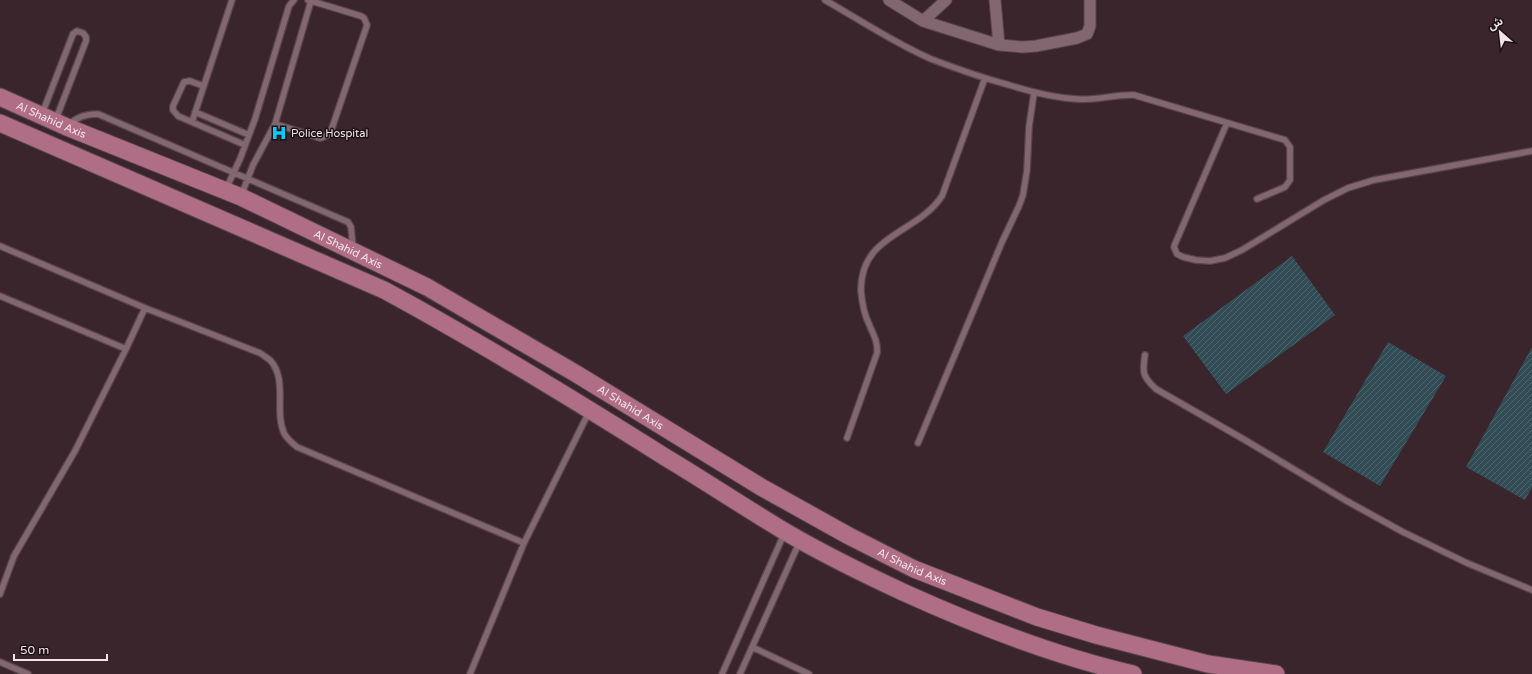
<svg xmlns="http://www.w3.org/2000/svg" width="1532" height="674" font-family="'Varela Round','Noto Sans Arabic',sans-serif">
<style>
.building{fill:url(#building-hatch)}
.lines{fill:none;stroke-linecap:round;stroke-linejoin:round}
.lane-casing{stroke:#58454c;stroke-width:8}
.street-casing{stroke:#58454c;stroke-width:13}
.primary-casing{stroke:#58454c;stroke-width:19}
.lane{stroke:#826770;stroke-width:5.5}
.street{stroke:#826770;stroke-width:11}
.primary{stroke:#b06e86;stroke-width:17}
.labels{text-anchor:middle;stroke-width:3;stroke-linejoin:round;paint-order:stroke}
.street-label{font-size:11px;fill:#f3e3e8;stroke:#1c1215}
.poi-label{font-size:11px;fill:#f3e3e8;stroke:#1c1215;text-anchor:start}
</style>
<defs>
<pattern id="building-hatch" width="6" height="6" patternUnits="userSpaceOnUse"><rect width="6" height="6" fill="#314c55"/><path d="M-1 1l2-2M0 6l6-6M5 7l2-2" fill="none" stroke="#4f666d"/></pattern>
</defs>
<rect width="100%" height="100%" fill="#3b252d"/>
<!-- building -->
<path class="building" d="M 1292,256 L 1335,315 L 1226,394 L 1183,336 Z
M 1388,342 L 1446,376 L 1380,486 L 1323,452 Z
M 1532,347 L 1532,487 L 1525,500 L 1466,467 Z"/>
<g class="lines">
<!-- lane casing -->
<g class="lane-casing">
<path id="lane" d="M 825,0 C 860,20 894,43 931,59 C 957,69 983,78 1009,85 C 1031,92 1054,98 1077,99 C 1096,101 1115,94 1134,95 L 1285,140 L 1290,147 L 1290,180 L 1285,187 L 1257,199
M 203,86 L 190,81 L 184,82 L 173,106 L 173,110 L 178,116 L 245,145
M 195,112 L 249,135
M 42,114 L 73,34 L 77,31 L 83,33 L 86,37 L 86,41 L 56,119
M 192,122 L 232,0
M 1227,123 L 1175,244 L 1174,247 L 1177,254 L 1183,257 L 1196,260 L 1210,261 L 1225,258 L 1242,250 L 1324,200 L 1348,188 L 1374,180 L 1532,151
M 275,124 L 320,138 C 325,137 328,135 331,131 L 367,25 L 364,18 L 361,16 L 308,0
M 69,125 C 77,116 87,114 98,114 L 348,222 L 351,227 L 353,248
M 226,189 L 240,159 L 255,119 L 289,6 L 294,0
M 241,196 L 253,165 L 275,124 L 311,1
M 0,246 L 145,308 L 260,353 C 263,355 267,358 270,360 C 288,379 274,411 284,433 C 287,439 292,443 297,447 L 524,543
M 0,296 L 126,349
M 1145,355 C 1142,373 1143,377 1156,389 L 1245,440 L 1345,500 L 1403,532 L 1467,563 L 1532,590
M 847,438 L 877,353 C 878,341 873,334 869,324 C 864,314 862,302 861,291 C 860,234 917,234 942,196 L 985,78
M 918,443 L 1002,242 L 1019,206 L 1023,195 L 1027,170 L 1029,127 L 1034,93
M 0,594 L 14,556 L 75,451 L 126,349 L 145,308
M 752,647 L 809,674
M 0,662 L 28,674
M 470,674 L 524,543 L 589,412
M 722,674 L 784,534
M 740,674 L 799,543"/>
</g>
<!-- street casing -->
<g class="street-casing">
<path id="street" d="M 889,0 L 923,21 L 999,45 L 1023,47 L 1036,46 L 1077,38 L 1087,34 L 1090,26 L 1090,0
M 995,0 L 999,45
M 923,21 L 946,0"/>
</g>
<!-- primary casing -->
<g class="primary-casing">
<g id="primary">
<path id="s1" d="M 0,97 L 67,127 L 241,197 L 427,287 L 575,373 L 761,487 L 849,536 L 914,569 L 1037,617 L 1096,635 L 1208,664 L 1276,674"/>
<path d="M 0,123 L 384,290 C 480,342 573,399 665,457 C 705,481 744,507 784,531 C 823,554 864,574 905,593 C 978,626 1054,656 1133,674"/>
</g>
</g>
<!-- lane -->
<use href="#lane" class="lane"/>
<!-- street -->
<use href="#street" class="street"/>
<!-- primary -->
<use href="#primary" class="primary"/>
</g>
<!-- icons -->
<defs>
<g id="hospital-bare" transform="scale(1.2)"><path d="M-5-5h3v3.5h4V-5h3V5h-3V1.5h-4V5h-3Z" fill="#07cbf9" stroke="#1c1215" stroke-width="2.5" paint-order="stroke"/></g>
</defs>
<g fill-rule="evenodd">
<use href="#hospital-bare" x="279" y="133"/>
</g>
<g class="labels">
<!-- street labels -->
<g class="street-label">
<text dy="4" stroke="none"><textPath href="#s1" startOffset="56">Al Shahid Axis</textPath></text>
<text dy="4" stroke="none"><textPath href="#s1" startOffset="380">Al Shahid Axis</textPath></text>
<text dy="4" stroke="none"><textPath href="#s1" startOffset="704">Al Shahid Axis</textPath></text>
<text dy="4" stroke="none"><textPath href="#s1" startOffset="1028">Al Shahid Axis</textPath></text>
</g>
<!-- poi labels -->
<g class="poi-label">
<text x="291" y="137">Police Hospital</text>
</g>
</g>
<!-- north arrow -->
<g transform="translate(1500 32) rotate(332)" stroke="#1c1215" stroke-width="3" paint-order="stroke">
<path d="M0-3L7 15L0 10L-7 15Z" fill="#f3e3e8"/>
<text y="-6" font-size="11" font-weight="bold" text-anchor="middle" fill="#f3e3e8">ش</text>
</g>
<!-- scale -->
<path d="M14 654v6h93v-6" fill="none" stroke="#f3e3e8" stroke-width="2"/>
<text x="20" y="654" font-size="12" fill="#f3e3e8" stroke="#1c1215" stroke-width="3" paint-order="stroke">50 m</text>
</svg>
